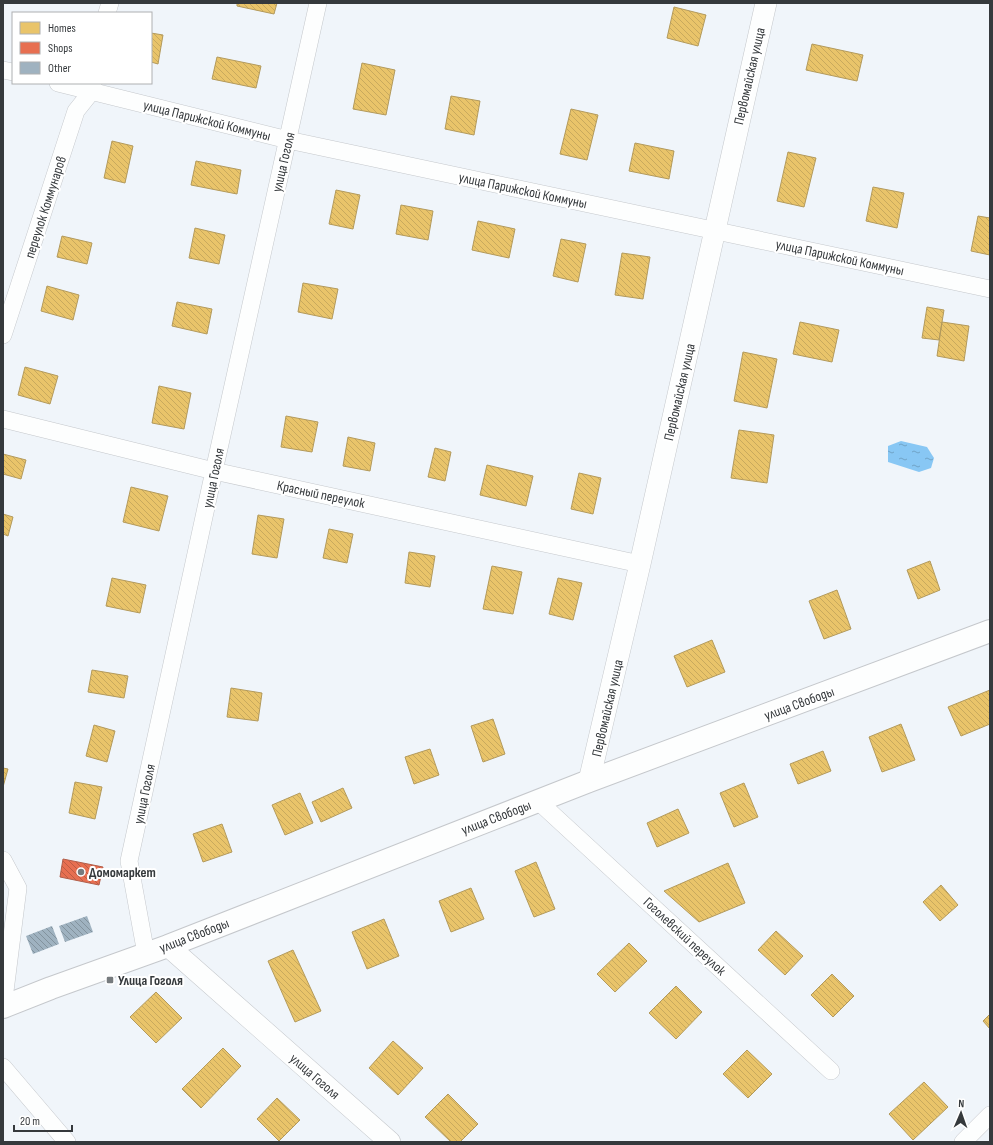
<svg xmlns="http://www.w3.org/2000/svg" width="993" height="1145" font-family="'Sofia Sans Condensed',sans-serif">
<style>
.water{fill:url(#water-ripples)}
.homes{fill:url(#homes-back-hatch);stroke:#b39a5c}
.shops{fill:url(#shops-back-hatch);stroke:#b25f4b}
.building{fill:url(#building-back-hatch)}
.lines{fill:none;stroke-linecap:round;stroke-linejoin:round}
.minor-casing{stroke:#c5c8cc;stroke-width:18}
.tertiary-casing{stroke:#c5c8cc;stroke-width:22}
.secondary-casing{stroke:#c5c8cc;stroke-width:24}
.minor{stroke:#fdfefe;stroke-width:17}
.tertiary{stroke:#fdfefe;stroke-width:21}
.secondary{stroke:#fdfefe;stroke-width:22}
.poi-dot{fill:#767b7e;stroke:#fff;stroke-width:1.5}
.labels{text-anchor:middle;stroke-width:4;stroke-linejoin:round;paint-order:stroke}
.street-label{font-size:14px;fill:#35393c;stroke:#fff}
.poi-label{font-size:14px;font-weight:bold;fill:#35393c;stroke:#fff;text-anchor:start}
</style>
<defs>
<pattern id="water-ripples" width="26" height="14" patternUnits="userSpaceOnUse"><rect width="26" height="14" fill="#88c7f4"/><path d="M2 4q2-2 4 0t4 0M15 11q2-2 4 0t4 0" fill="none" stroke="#70a3c7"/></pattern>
<pattern id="homes-back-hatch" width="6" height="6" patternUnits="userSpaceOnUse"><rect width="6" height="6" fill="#e9c46a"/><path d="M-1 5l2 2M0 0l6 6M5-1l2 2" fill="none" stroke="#c8a95d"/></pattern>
<pattern id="shops-back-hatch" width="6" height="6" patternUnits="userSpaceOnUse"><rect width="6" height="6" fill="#e76f51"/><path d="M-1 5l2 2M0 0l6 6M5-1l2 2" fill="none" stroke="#bc5c44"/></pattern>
<pattern id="building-back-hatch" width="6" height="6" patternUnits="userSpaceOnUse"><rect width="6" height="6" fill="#9fb2c0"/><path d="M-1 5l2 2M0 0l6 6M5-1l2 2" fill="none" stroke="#82929d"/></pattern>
</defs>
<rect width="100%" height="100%" fill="#f0f5fa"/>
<!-- water -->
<path class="water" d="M 901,441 L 927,447 L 934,458 L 931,468 L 919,472 L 888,462 L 888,446 Z"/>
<!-- homes -->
<path class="homes" d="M 237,3 L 277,3 L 274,14 L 237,6 Z
M 674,7 L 706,15 L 698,46 L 667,38 Z
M 151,33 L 163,35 L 158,64 L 151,62 Z
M 812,44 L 863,55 L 857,81 L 806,70 Z
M 217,57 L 261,66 L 256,88 L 212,79 Z
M 362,63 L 395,70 L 386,115 L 353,109 Z
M 451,96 L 480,101 L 474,135 L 445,129 Z
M 571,109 L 598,115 L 587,160 L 560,154 Z
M 112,141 L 133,146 L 125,183 L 104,178 Z
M 635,143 L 674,151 L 669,179 L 629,171 Z
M 788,152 L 816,158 L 804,207 L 777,201 Z
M 196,161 L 241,170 L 237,194 L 191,185 Z
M 873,187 L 904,193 L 897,228 L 866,221 Z
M 336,190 L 360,195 L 353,229 L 329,224 Z
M 401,205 L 433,211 L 428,240 L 396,234 Z
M 978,216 L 990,218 L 990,255 L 971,251 Z
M 478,221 L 515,229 L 509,258 L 472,250 Z
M 195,228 L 225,235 L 219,264 L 189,258 Z
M 62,236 L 92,243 L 87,264 L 57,257 Z
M 561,239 L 586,244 L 578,282 L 553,276 Z
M 622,253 L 650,257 L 643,299 L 615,295 Z
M 303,283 L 338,289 L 332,319 L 298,312 Z
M 47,286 L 79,295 L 73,320 L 41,311 Z
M 177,302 L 212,309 L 207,334 L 172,326 Z
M 927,307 L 944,310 L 939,340 L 922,338 Z
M 800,322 L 839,330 L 832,362 L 793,354 Z
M 942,322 L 969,326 L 964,361 L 937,356 Z
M 743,352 L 777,359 L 767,408 L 734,401 Z
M 25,367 L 58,376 L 50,404 L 18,395 Z
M 159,386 L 191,393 L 184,429 L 152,423 Z
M 286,416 L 318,422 L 312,452 L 281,447 Z
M 739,430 L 774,435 L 767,483 L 731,478 Z
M 348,437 L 375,443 L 370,471 L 343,466 Z
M 435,448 L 451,452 L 445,481 L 428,477 Z
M 3,454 L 26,460 L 21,479 L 3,474 Z
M 487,465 L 533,476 L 526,506 L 480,495 Z
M 579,473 L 601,478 L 593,514 L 571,509 Z
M 131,487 L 168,496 L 159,531 L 123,522 Z
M 3,514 L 13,517 L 8,536 L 3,534 Z
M 258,515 L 284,519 L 277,558 L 252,554 Z
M 329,529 L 353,534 L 347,563 L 323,558 Z
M 409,552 L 435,556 L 430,587 L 405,583 Z
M 930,561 L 940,590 L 918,599 L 907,570 Z
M 492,566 L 522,572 L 513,614 L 483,609 Z
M 112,578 L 146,585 L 140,613 L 106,606 Z
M 558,578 L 582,583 L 573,620 L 549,614 Z
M 837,590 L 851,629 L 824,639 L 809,601 Z
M 712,640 L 725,672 L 687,687 L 674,656 Z
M 92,670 L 128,676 L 124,698 L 88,692 Z
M 231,688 L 262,693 L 258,721 L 227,717 Z
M 990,690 L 990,724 L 961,736 L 948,707 Z
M 493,719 L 505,754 L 483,762 L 471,726 Z
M 901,724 L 915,760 L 882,772 L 869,737 Z
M 94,725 L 115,731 L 107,762 L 86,756 Z
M 430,749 L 439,775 L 414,784 L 405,757 Z
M 823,751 L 831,771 L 798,784 L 790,764 Z
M 3,768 L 8,769 L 3,787 Z
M 75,782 L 102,787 L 95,819 L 69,813 Z
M 744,783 L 758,817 L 734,827 L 720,793 Z
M 343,788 L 352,808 L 321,822 L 312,802 Z
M 300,793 L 313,823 L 285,835 L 272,805 Z
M 678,809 L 689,833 L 657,847 L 647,823 Z
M 222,824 L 232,852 L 203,862 L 193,834 Z
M 536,862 L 555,909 L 534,917 L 515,871 Z
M 728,863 L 745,903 L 699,922 L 664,891 Z
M 941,885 L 958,905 L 940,921 L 923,902 Z
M 471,888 L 484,919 L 451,932 L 439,901 Z
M 384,919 L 399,956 L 367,969 L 352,932 Z
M 776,931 L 803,956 L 785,975 L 758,950 Z
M 629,943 L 647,961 L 615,992 L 597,974 Z
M 293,950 L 321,1011 L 295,1022 L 268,961 Z
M 832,974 L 854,996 L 833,1017 L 811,995 Z
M 676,986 L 702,1012 L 676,1039 L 649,1013 Z
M 156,992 L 182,1018 L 156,1043 L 130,1017 Z
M 990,1014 L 990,1029 L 983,1021 Z
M 393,1041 L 423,1068 L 398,1095 L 369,1068 Z
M 223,1048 L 241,1066 L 201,1108 L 182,1089 Z
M 747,1050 L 772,1074 L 748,1098 L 723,1074 Z
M 924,1082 L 948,1107 L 913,1140 L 889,1114 Z
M 448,1094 L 478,1124 L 460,1142 L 451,1142 L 425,1117 Z
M 277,1098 L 300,1120 L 279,1141 L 257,1119 Z"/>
<!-- shops -->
<path class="shops" d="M 63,859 L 103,867 L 99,885 L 60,877 Z"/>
<!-- building -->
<path class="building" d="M 87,916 L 93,932 L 65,942 L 59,926 Z
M 52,926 L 59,944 L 33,954 L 26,936 Z"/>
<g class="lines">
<!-- minor casing -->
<g class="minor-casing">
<path id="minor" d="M 107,13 L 110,3
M 3,70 L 13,72
M 58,83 L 288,140 L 990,289
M 3,335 L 76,111 L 92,91 L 93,83
M 3,419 L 214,471 L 640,564
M 538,801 L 831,1071
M 3,860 L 18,888 L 3,1007
M 146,954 L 129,861 L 214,471 L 318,3
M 3,1067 L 67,1142
M 963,1142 L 990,1115"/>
</g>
<!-- tertiary casing -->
<g class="tertiary-casing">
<path id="tertiary" d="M 589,781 L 640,564 L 766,3
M 168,946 L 390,1142"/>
</g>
<!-- secondary casing -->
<g class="secondary-casing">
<path id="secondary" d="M 3,1007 L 51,988 L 168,946 L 589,781 L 990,631"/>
</g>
<!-- minor -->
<use href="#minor" class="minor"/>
<!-- tertiary -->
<use href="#tertiary" class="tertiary"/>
<!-- secondary -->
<use href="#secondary" class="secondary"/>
</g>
<!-- markers -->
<g class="poi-dot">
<circle cx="81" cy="872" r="4"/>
<rect x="106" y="976" width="8" height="8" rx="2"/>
</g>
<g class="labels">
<!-- street labels -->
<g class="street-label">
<text transform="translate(749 76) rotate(-77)" y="5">Первомайская улица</text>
<text transform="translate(207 120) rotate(14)" y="5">улица Парижской Коммуны</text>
<text transform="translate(283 162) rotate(-77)" y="5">улица Гоголя</text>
<text transform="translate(523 190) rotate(12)" y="5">улица Парижской Коммуны</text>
<text transform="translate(45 207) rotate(-72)" y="5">переулок Коммунаров</text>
<text transform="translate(840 257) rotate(12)" y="5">улица Парижской Коммуны</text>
<text transform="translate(679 392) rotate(-77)" y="5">Первомайская улица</text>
<text transform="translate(213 478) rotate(-78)" y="5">улица Гоголя</text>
<text transform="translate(321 494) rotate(12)" y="5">Красный переулок</text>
<text transform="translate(799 703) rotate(-20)" y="5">улица Свободы</text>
<text transform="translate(607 708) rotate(-77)" y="5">Первомайская улица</text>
<text transform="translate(144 794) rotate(-78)" y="5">улица Гоголя</text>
<text transform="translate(496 817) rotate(-21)" y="5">улица Свободы</text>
<text transform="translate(194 935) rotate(-21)" y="5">улица Свободы</text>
<text transform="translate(685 936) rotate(43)" y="5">Гоголевский переулок</text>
<text transform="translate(315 1076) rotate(41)" y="5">улица Гоголя</text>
</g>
<!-- poi labels -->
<g class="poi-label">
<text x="89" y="877">Домомаркет</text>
<text x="118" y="985">Улица Гоголя</text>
</g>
</g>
<!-- border -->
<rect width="993" height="1145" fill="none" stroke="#35393c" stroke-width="8"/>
<!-- legend -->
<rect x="12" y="12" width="140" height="72" fill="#ffffff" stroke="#aeb0b1"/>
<rect x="20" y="22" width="20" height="12" fill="#e9c46a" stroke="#aeb0b1"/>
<text x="48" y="32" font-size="12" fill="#35393c">Homes</text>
<rect x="20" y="42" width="20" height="12" fill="#e76f51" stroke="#aeb0b1"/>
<text x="48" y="52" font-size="12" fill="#35393c">Shops</text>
<rect x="20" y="62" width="20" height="12" fill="#9fb2c0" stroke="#aeb0b1"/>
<text x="48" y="72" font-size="12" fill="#35393c">Other</text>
<!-- north arrow -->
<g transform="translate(961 1113) rotate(2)" stroke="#ffffff" stroke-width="3" paint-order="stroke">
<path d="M0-3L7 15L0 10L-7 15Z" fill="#35393c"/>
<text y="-6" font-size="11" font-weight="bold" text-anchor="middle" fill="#35393c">N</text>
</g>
<!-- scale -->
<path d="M14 1125v6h58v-6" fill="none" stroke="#35393c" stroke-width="2"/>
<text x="20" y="1125" font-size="12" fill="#35393c" stroke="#ffffff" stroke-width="3" paint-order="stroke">20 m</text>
</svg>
